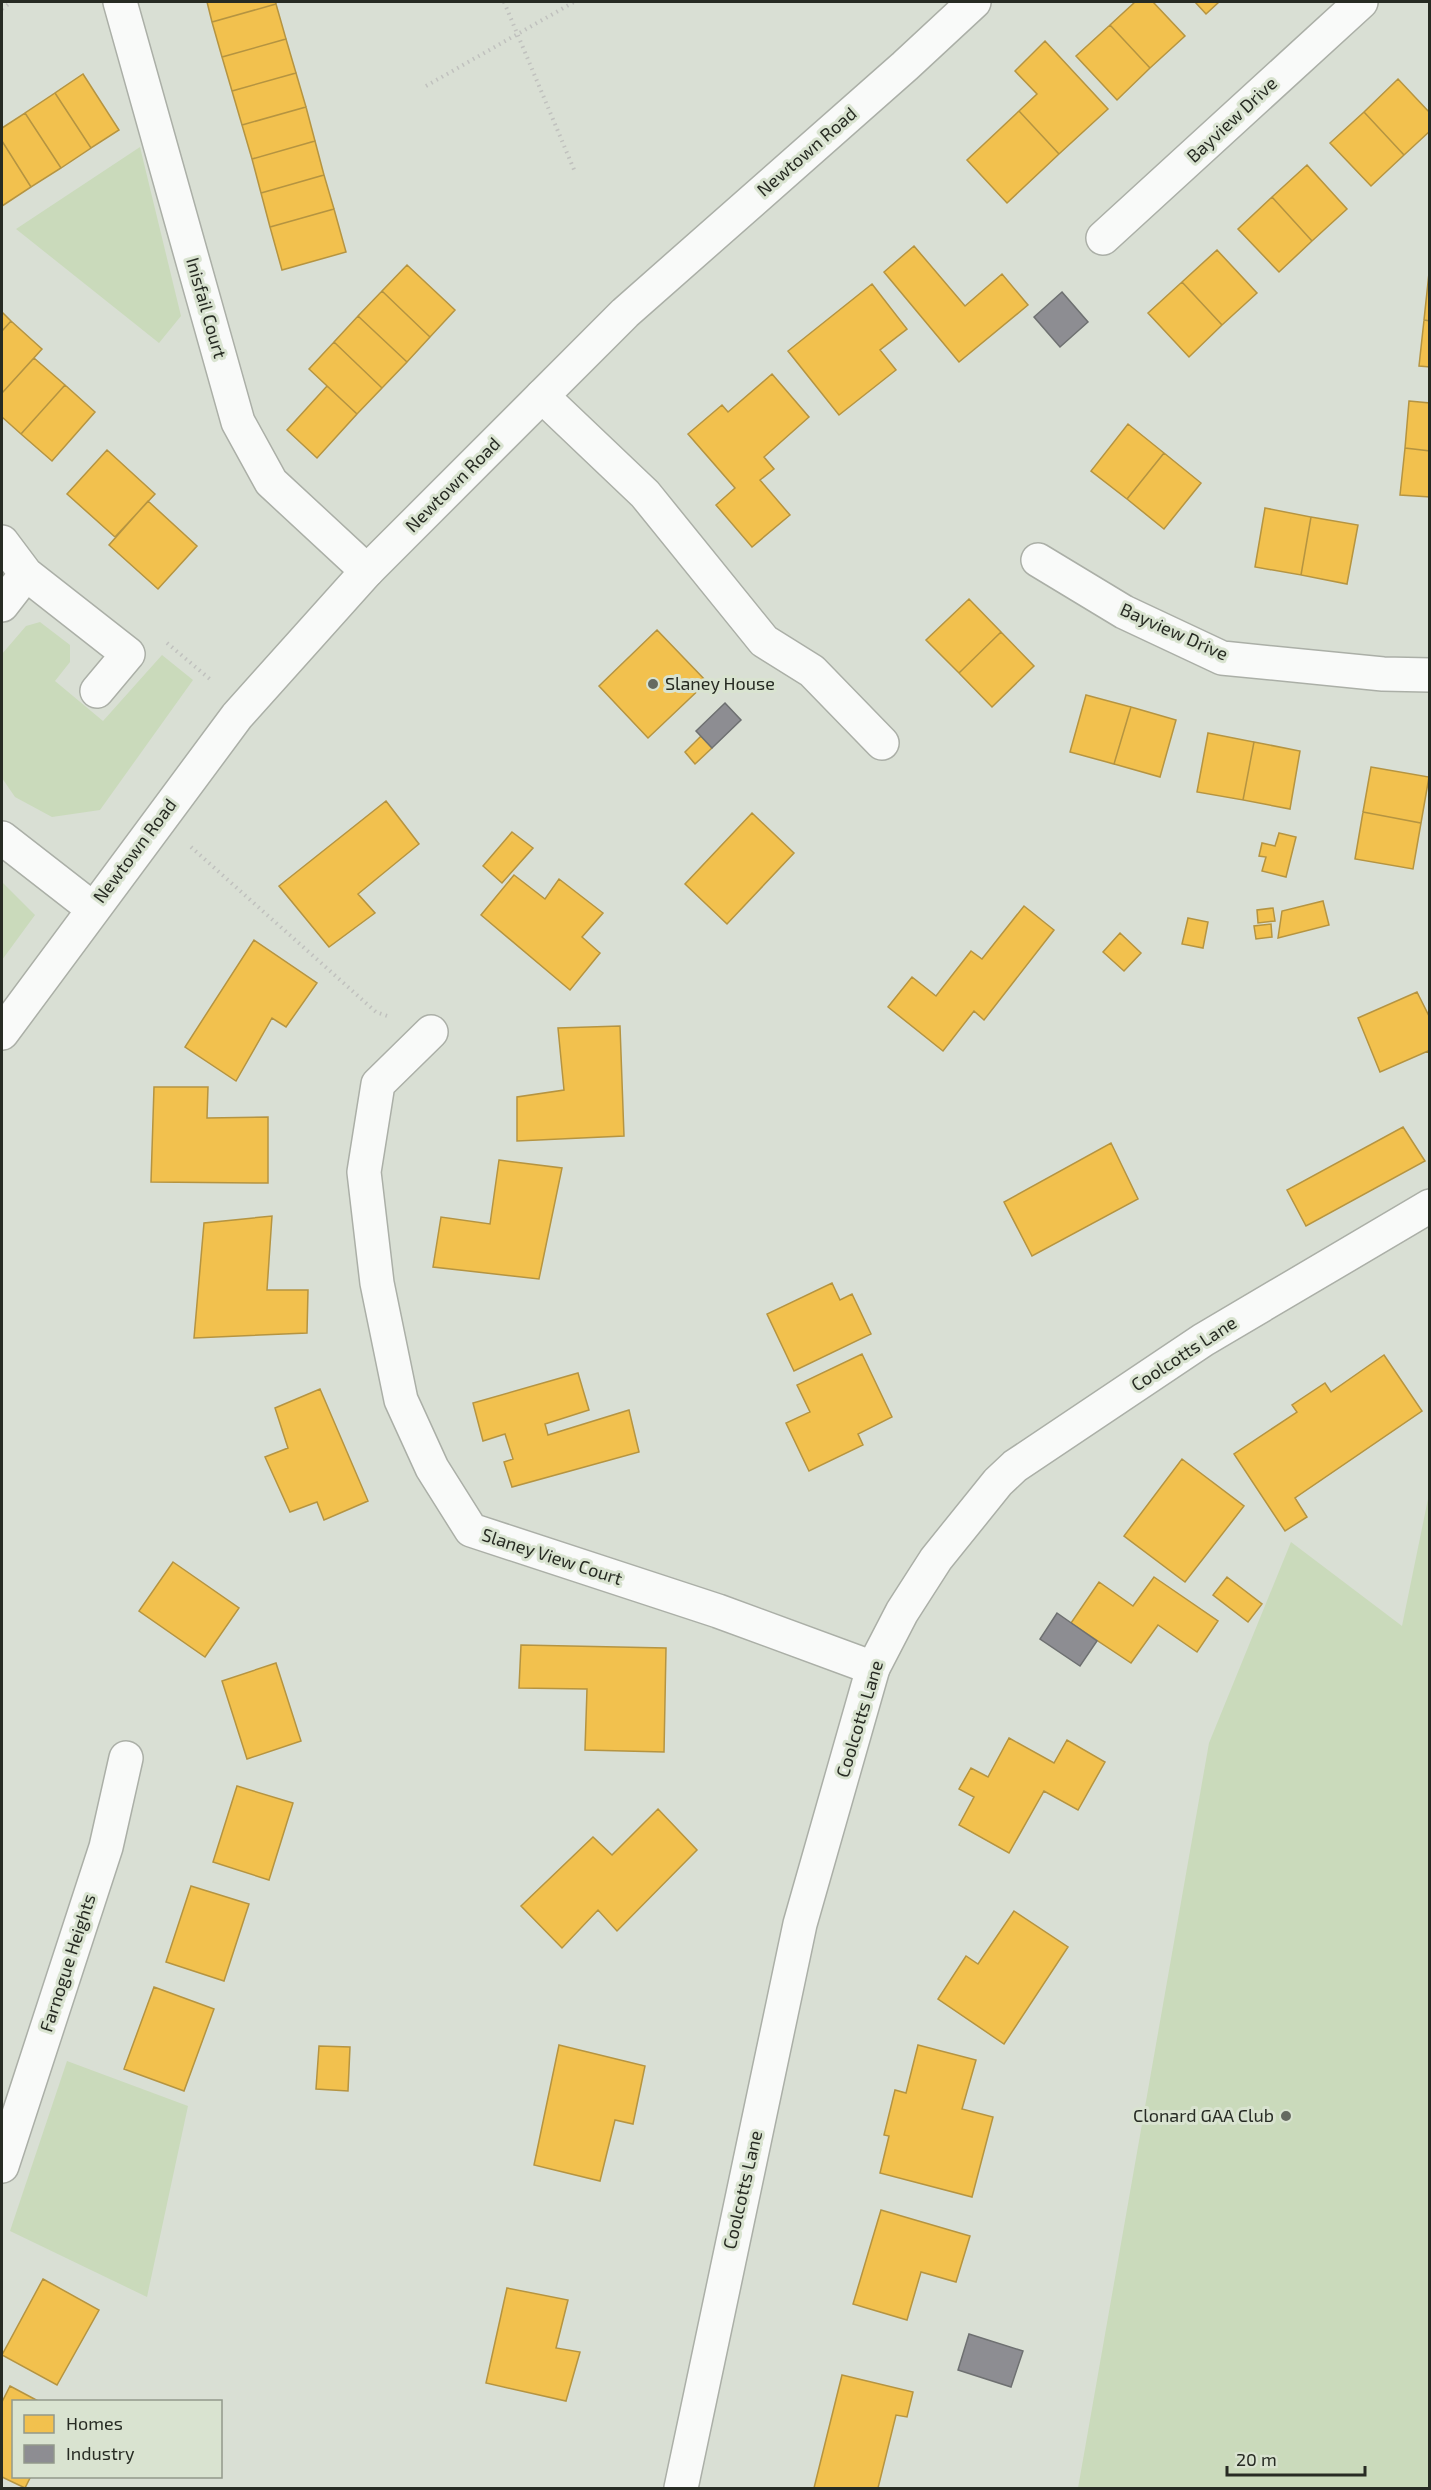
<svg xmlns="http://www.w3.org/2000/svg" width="1431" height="2490" font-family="'Exo 2',sans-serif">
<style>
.green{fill:#cadabb}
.homes{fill:#f2c14e;stroke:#b59441;stroke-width:1.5}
.industry{fill:#8d8d92;stroke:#6e7071;stroke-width:1.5}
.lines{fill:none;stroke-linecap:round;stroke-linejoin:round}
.street-casing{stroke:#abafa7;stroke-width:36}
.secondary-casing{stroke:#abafa7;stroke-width:36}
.path{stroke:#c0c1be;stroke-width:4;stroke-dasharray:1.5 4.5;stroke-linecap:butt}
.street{stroke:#f9faf9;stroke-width:33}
.secondary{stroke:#f9faf9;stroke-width:33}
.poi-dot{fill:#656a61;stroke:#d9e3d0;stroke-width:2}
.labels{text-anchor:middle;stroke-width:6;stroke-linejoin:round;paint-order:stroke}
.street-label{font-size:18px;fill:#272b23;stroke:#d9e3d0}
.poi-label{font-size:18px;fill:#272b23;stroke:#d9e3d0;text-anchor:start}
</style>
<rect width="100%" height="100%" fill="#d9dfd4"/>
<!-- green -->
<path class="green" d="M 140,147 L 181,316 L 159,343 L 16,229 Z
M 40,622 L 70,645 L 70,662 L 55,681 L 103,721 L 162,655 L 193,680 L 100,810 L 52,817 L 15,797 L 2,778 L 2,654 L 26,626 Z
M 2,882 L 35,915 L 2,960 Z
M 1429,1494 L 1429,2488 L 1078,2488 L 1209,1743 L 1291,1542 L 1402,1626 Z
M 67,2061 L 188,2106 L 147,2297 L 10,2231 Z"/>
<!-- homes -->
<path class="homes" d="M 207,2 L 275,2 L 276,4 L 212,22 Z
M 1135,2 L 1153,2 L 1185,36 L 1150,68 L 1110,25 Z
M 1195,2 L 1219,2 L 1206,14 Z
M 276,4 L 286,39 L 222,57 L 212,22 Z
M 1110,25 L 1150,68 L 1117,100 L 1076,56 Z
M 286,39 L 296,73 L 232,91 L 222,57 Z
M 1045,41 L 1108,109 L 1059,154 L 1019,111 L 1037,94 L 1015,71 Z
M 296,73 L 306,107 L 242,125 L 232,91 Z
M 83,74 L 119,130 L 91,148 L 55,93 Z
M 1398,79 L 1430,113 L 1430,131 L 1404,155 L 1364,112 Z
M 55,93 L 91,148 L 61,168 L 25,113 Z
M 306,107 L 315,141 L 252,159 L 242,125 Z
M 1019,111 L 1059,154 L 1007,203 L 967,160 Z
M 1364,112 L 1404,155 L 1371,186 L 1330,143 Z
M 25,113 L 61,168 L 31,187 L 2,141 L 2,128 Z
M 2,141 L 31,187 L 2,206 Z
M 315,141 L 324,175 L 261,193 L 252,159 Z
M 1307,165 L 1347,209 L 1312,241 L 1272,197 Z
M 324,175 L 334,209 L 270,227 L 261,193 Z
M 1272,197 L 1312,241 L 1279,272 L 1238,229 Z
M 334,209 L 346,252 L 282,270 L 270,227 Z
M 914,246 L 965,306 L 1002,274 L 1028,305 L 959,362 L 884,272 Z
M 1217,250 L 1257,293 L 1222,325 L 1182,282 Z
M 407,265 L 455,310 L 430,337 L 382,291 Z
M 1429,273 L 1430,273 L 1430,321 L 1424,320 Z
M 1182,282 L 1222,325 L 1189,357 L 1148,313 Z
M 872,284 L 907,329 L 880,350 L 896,370 L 839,415 L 788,351 Z
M 382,291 L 430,337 L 407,362 L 358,316 Z
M 2,312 L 11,321 L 2,331 Z
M 358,316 L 407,362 L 382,388 L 334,342 Z
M 1424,320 L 1430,321 L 1430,367 L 1419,366 Z
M 11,321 L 42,349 L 2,393 L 2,331 Z
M 334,342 L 382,388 L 357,414 L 309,369 Z
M 34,358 L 65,385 L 21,434 L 2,417 L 2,393 Z
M 772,374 L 809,417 L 764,457 L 774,469 L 760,480 L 790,515 L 752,547 L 716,505 L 735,488 L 688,434 L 722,405 L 728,412 Z
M 65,385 L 95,412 L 52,461 L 21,434 Z
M 327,386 L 357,414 L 317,458 L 287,430 Z
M 1409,401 L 1430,403 L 1430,451 L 1405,448 Z
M 1128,424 L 1164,453 L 1127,499 L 1091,471 Z
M 1405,448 L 1430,451 L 1430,497 L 1400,495 Z
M 107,450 L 155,494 L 115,537 L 67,494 Z
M 1164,453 L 1201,483 L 1164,529 L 1127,499 Z
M 148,501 L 197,546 L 158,589 L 109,545 Z
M 1265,508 L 1311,517 L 1301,575 L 1255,567 Z
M 1311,517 L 1358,525 L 1347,584 L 1301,575 Z
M 969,599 L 1001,632 L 959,673 L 926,640 Z
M 657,630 L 707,682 L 648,738 L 599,686 Z
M 1001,632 L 1034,666 L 992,707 L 959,673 Z
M 1086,695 L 1131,707 L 1114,764 L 1070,752 Z
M 1131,707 L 1176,720 L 1160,777 L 1114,764 Z
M 1208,733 L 1254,742 L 1243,800 L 1197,792 Z
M 701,736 L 712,748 L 695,764 L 685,752 Z
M 1254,742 L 1300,751 L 1290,809 L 1243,800 Z
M 1371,767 L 1429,777 L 1421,823 L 1363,812 Z
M 386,801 L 419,844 L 358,894 L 375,913 L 329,947 L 279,886 Z
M 1363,812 L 1421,823 L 1413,869 L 1355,859 Z
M 752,813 L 794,853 L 727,924 L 685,884 Z
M 512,832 L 533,848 L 502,883 L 483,866 Z
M 1279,833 L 1296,837 L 1286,877 L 1262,871 L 1266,857 L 1259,856 L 1262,843 L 1275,846 Z
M 514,875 L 545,899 L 559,879 L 603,913 L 582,937 L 600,953 L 570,990 L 481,915 Z
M 1323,901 L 1329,925 L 1278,938 L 1282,911 Z
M 1024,906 L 1054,930 L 984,1020 L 974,1011 L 943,1051 L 888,1007 L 912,977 L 936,996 L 971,951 L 982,959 Z
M 1273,908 L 1275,921 L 1258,923 L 1257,910 Z
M 1188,918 L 1208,922 L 1203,948 L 1182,944 Z
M 1271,924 L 1272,937 L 1256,939 L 1254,926 Z
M 1120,933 L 1141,953 L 1124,971 L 1103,952 Z
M 254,940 L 317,983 L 286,1027 L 272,1018 L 236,1081 L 185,1047 Z
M 1417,992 L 1430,1018 L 1430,1056 L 1428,1051 L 1380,1072 L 1358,1018 Z
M 620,1026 L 624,1136 L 517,1141 L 517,1097 L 564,1090 L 558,1028 Z
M 154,1087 L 208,1087 L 207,1118 L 268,1117 L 268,1183 L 151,1182 Z
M 1403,1127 L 1425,1161 L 1306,1226 L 1287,1190 Z
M 1111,1143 L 1138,1199 L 1032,1256 L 1004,1202 Z
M 499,1160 L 562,1168 L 539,1279 L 433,1267 L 441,1217 L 490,1224 Z
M 272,1216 L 267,1290 L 308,1290 L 307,1333 L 194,1338 L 204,1223 Z
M 832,1283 L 840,1300 L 852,1294 L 871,1334 L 794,1371 L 767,1314 Z
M 862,1354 L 892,1417 L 858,1434 L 863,1445 L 809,1471 L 786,1423 L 810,1412 L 797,1385 Z
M 1384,1355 L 1422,1411 L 1295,1498 L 1307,1517 L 1285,1531 L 1234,1454 L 1297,1412 L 1292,1405 L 1325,1383 L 1331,1392 Z
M 578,1373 L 589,1410 L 545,1424 L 548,1435 L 629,1410 L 639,1452 L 512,1487 L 504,1462 L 513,1459 L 505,1434 L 483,1441 L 473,1403 Z
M 320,1389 L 368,1501 L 324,1520 L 317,1502 L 290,1512 L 265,1457 L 288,1448 L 275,1408 Z
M 1182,1459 L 1244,1506 L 1185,1582 L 1124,1536 Z
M 173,1562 L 239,1608 L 205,1657 L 139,1611 Z
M 1154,1577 L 1218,1621 L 1197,1652 L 1158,1625 L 1131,1663 L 1071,1623 L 1099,1582 L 1133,1606 Z
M 1227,1577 L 1262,1604 L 1248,1622 L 1213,1595 Z
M 521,1645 L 666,1648 L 664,1752 L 585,1750 L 587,1689 L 519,1688 Z
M 276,1663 L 301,1741 L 247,1759 L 222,1681 Z
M 1009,1738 L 1054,1763 L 1067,1740 L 1105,1762 L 1078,1810 L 1044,1791 L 1009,1853 L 959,1825 L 974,1797 L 959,1789 L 971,1768 L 988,1777 Z
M 237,1786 L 293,1803 L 269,1880 L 213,1862 Z
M 658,1809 L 697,1850 L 617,1931 L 598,1910 L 562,1948 L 521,1906 L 593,1837 L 612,1855 Z
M 191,1886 L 249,1904 L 224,1981 L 166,1962 Z
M 1014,1911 L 1068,1947 L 1004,2044 L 938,1999 L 966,1956 L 978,1964 Z
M 154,1987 L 214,2009 L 184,2091 L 124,2069 Z
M 559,2045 L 645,2066 L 633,2124 L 615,2120 L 600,2181 L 534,2165 Z
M 918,2045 L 976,2060 L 962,2109 L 993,2117 L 972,2197 L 880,2173 L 889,2136 L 884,2135 L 895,2090 L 906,2093 Z
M 319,2046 L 350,2047 L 348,2091 L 316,2089 Z
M 881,2210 L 970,2236 L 956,2282 L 921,2272 L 907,2320 L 853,2304 Z
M 43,2279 L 99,2310 L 57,2385 L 2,2355 Z
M 507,2288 L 568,2300 L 556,2348 L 580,2352 L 566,2401 L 486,2383 Z
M 842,2375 L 913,2392 L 907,2417 L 896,2415 L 878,2488 L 814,2488 Z
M 10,2386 L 40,2402 L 14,2402 L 14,2476 L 31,2476 L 25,2488 L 2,2477 L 2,2402 Z"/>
<!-- industry -->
<path class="industry" d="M 1062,292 L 1088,322 L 1060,347 L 1034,317 Z
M 725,703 L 741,720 L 712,748 L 696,731 Z
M 1057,1613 L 1097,1641 L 1080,1666 L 1040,1639 Z
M 969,2334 L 1023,2351 L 1011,2387 L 958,2370 Z"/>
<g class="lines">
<!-- street casing -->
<g class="street-casing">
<path id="street" d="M 120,2 L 238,422 L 271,482 L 367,571
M 1103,238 L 1361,2
M 542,396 L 645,494 L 764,641 L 812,671 L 882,743
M 2,542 L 26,574 L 2,605
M 1038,560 L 1124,612 L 1222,658 L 1383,674 L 1430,675
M 26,574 L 128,654 L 97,691
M 2,838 L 92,908
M 431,1032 L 378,1084 L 364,1172 L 377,1283 L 401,1400 L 432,1468 L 471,1530 L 718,1611 L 873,1668
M 2,2166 L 106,1847 L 126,1758"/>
</g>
<!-- secondary casing -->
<g class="secondary-casing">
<path id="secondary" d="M 2,1033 L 237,716 L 367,571 L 625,313 L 905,66 L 974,2
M 681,2488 L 800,1924 L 873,1668 L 902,1612 L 936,1559 L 998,1482 L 1015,1466 L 1203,1340 L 1430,1206"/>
</g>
<!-- path -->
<path class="path" d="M 504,2 L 575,172
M 2,9 L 11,2
M 426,86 L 574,2
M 167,643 L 211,680
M 191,847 L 376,1012 L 390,1017"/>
<!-- street -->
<use href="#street" class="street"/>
<!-- secondary -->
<use href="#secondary" class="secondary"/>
</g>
<!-- markers -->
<g class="poi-dot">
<circle cx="653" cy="684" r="6"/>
<circle cx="1286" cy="2116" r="6"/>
</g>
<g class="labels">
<!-- street labels -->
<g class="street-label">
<text transform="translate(1232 120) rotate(-43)" y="6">Bayview Drive</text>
<text transform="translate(807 152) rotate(-41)" y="6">Newtown Road</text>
<text transform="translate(206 308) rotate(74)" y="6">Inisfail Court</text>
<text transform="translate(453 485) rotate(-45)" y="6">Newtown Road</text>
<text transform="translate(1174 632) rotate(24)" y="6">Bayview Drive</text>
<text transform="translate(135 851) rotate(-53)" y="6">Newtown Road</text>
<text transform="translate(1184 1354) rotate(-33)" y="6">Coolcotts Lane</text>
<text transform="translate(552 1557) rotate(18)" y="6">Slaney View Court</text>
<text transform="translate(860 1719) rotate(-73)" y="6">Coolcotts Lane</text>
<text transform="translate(68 1963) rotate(-72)" y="6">Farnogue Heights</text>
<text transform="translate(743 2190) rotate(-77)" y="6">Coolcotts Lane</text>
</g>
<!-- poi labels -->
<g class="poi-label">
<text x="665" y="690">Slaney House</text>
<text x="1274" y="2122" text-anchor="end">Clonard GAA Club</text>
</g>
</g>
<!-- border -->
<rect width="1431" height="2490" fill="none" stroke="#272b23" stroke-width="6"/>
<!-- legend -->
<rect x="12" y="2400" width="210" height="78" fill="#d9e3d0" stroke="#92998b" stroke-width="1.5"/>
<rect x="24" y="2415" width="30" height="18" fill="#f2c14e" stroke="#92998b" stroke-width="1.5"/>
<text x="66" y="2430" font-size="18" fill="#272b23">Homes</text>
<rect x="24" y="2445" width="30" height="18" fill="#8d8d92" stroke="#92998b" stroke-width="1.5"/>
<text x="66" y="2460" font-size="18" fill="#272b23">Industry</text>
<!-- scale -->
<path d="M1227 2466v9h138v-9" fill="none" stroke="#272b23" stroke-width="3"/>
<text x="1236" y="2466" font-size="18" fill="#272b23" stroke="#d9e3d0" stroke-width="4.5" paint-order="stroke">20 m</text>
</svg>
